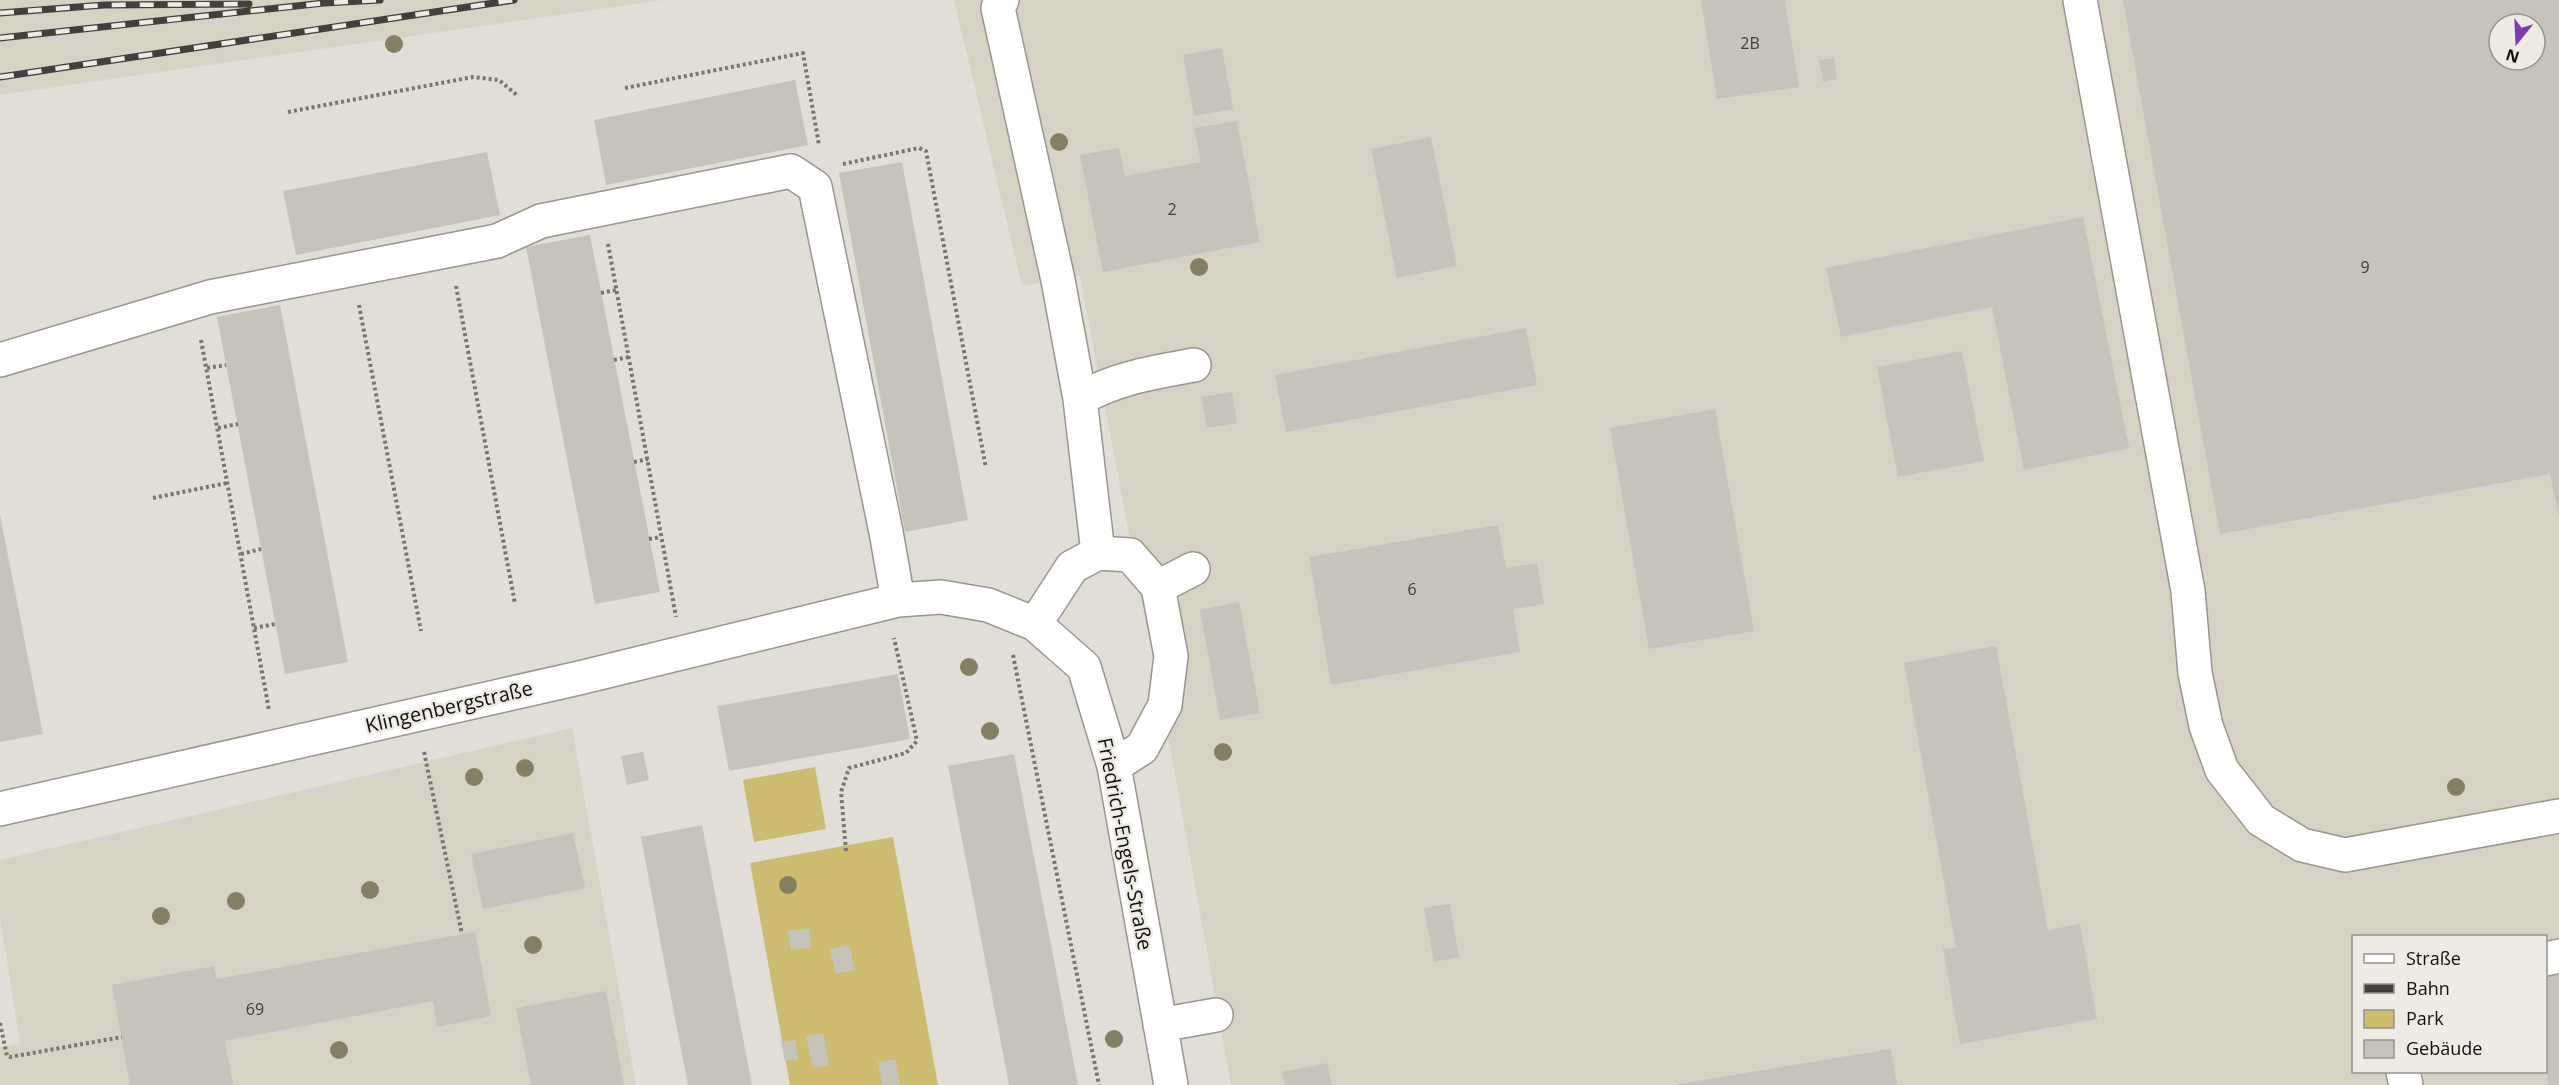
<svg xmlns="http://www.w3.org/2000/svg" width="2559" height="1085" font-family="'Open Sans',sans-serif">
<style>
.built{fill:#d7d3c4;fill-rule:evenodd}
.green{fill:#cdbb6f}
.building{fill:#c5c3ba;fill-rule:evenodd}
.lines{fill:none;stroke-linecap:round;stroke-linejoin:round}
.minor-casing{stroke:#98968e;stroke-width:36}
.path{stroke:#787671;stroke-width:4;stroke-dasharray:3 3;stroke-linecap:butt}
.minor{stroke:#fff;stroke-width:33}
.rail-casing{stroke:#41403c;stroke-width:7}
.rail{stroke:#edebe3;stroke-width:4.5;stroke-dasharray:14;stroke-linecap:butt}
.tree{fill:#857f64}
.labels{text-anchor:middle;stroke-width:5;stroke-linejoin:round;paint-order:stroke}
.number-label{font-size:16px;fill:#3e3d39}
.street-label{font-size:20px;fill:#11100e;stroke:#edebe3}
</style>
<rect width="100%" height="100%" fill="#e0ded6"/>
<!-- built -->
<path class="built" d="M 0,0 L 663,0 L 0,95 Z
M 954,0 L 2559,0 L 2559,1085 L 1231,1085 L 1174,769 L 1080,276 L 1022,286 ZM 2499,24 L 2535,24 L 2535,60 L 2499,60 ZM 2354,936 L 2546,936 L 2546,1072 L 2354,1072 Z
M 572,728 L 636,1085 L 0,1085 L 0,1048 L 20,1043 L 0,917 L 0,860 Z"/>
<!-- green -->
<path class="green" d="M 815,767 L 826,829 L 754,842 L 743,780 Z
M 893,837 L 938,1085 L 790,1085 L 750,863 Z"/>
<!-- building -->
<path class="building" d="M 1701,0 L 1785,0 L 1799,87 L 1717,99 Z
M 2123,0 L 2559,0 L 2559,518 L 2550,474 L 2220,534 ZM 2499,24 L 2535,24 L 2535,60 L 2499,60 Z
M 1222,48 L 1233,109 L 1194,116 L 1183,55 Z
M 1834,58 L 1837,79 L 1823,82 L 1819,60 Z
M 795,80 L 808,145 L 606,185 L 594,120 Z
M 1237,121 L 1260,242 L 1103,272 L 1080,155 L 1119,148 L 1125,176 L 1201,162 L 1194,128 Z
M 1431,137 L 1457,266 L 1397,278 L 1371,149 Z
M 487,152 L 500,215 L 296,255 L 283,191 Z
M 902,162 L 968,520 L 905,532 L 839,173 Z
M 2083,217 L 2129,448 L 2024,470 L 1992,307 L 1841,337 L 1826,268 Z
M 590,235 L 660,592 L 595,604 L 526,247 Z
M 280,305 L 348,662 L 285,674 L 217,317 Z
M 1526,328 L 1537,385 L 1286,432 L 1275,375 Z
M 1962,351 L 1984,461 L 1898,477 L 1877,367 Z
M 1232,392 L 1237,423 L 1207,428 L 1201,397 Z
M 1715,409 L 1754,631 L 1649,649 L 1610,428 Z
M 0,515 L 43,734 L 0,742 Z
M 1498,525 L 1506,568 L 1537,563 L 1544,604 L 1513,609 L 1520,652 L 1331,685 L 1309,557 Z
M 1239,602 L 1260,713 L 1220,720 L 1200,610 Z
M 1996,646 L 2048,930 L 2080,924 L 2097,1019 L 1960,1044 L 1943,949 L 1956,948 L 1904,663 Z
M 898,674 L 910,739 L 729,771 L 717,706 Z
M 643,752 L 649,780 L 627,785 L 621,756 Z
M 1014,754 L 1056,971 L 1078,1085 L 1009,1085 L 948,766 Z
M 702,825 L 752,1085 L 688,1085 L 666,972 L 641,837 Z
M 573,833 L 585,888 L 483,909 L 471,854 Z
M 1450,904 L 1459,957 L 1434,962 L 1424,908 Z
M 809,928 L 811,948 L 791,950 L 788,931 Z
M 475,932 L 491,1016 L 437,1027 L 433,1001 L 225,1041 L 233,1085 L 130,1085 L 112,985 L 214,966 L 217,979 Z
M 849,945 L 855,970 L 836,974 L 830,949 Z
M 2559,972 L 2559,1085 L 2548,1085 L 2546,1069 L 2546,974 Z
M 606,991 L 624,1085 L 531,1085 L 516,1008 Z
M 823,1033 L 829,1065 L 813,1068 L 806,1036 Z
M 795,1040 L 798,1059 L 785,1061 L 781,1042 Z
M 1891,1049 L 1897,1085 L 1678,1085 L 1678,1084 Z
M 895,1059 L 900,1085 L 882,1085 L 878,1062 Z
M 1327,1063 L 1332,1085 L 1285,1085 L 1282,1072 Z"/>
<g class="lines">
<!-- minor casing -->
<g class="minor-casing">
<path id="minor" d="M 1002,0 L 998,8 L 1058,280 L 1080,399
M 2080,0 L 2188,591 L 2195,673 L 2206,726 L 2222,770 L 2261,820 L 2302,845 L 2345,855 L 2559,816
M 0,360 L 210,297 L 497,241 L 541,221 L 791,171 L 815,187 L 886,532 L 898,600
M 1098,553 L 1080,399 C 1115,378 1155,372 1194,365
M 1158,587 L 1193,569
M 1035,624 L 1072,567 L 1098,553 L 1130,555 L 1158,587 L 1171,656 L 1165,705 L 1142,748 L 1114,766
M 0,809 L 579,678 L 898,600 L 941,597 L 988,605 L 1035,624 L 1084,667 L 1114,766 L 1171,1085
M 2546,959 L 2559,956
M 1160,1025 L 1216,1015
M 2403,1072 L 2406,1085"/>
</g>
<!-- path -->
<path class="path" d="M 625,88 L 803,53 L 819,145
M 288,112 L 473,77 L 499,80 L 518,96
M 843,164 L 919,148 L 926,151 L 986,468
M 608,244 L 676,617
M 456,286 L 515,604
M 601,293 L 616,290
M 359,305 L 421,631
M 201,340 L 269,710
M 614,360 L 629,357
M 207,368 L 226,365
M 218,428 L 238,424
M 634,462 L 648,459
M 153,498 L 227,483
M 649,539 L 661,537
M 241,554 L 261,549
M 254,628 L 275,624
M 1013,655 L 1099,1085
M 424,752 L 462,934
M 846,851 L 841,792 L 849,768 L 906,753 L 917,741 L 894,638
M 0,1023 L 7,1056 L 10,1057 L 122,1037"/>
<!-- minor -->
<use href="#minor" class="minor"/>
<!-- rail casing -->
<g class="rail-casing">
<path id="rail" d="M 0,13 L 104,5 L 249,4
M 0,38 L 324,3 L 380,0
M 0,77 L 514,0"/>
</g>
<!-- rail -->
<use href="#rail" class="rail"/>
</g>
<!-- trees -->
<g class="tree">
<circle cx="394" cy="44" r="9"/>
<circle cx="1059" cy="142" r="9"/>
<circle cx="1199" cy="267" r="9"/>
<circle cx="969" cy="667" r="9"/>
<circle cx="990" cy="731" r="9"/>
<circle cx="1223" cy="752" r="9"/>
<circle cx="525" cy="768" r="9"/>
<circle cx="474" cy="777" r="9"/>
<circle cx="2456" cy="787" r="9"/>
<circle cx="788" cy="885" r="9"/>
<circle cx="370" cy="890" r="9"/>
<circle cx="236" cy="901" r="9"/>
<circle cx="161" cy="916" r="9"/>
<circle cx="533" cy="945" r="9"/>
<circle cx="1114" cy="1039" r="9"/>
<circle cx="339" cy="1050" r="9"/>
</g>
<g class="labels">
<!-- number labels -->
<g class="number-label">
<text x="1750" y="49">2B</text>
<text x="1172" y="215">2</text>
<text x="2365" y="273">9</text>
<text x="1412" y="595">6</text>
<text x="255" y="1015">69</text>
</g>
<!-- street labels -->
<g class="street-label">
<text transform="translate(449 707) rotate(-13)" y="7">Klingenbergstraße</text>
<text transform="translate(1125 844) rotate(79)" y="7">Friedrich-Engels-Straße</text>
</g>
</g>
<!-- legend -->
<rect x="2352" y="935" width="195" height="138" fill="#edebe3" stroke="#95938e" stroke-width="1.5"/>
<rect x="2364" y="954" width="30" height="9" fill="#ffffff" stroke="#95938e" stroke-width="1.5"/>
<text x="2406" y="965" font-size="18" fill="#11100e">Straße</text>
<rect x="2364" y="984" width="30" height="9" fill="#41403c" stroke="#95938e" stroke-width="1.5"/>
<text x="2406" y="995" font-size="18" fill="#11100e">Bahn</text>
<rect x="2364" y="1010" width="30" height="18" fill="#cdbb6f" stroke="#95938e" stroke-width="1.5"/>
<text x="2406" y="1025" font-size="18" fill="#11100e">Park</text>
<rect x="2364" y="1040" width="30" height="18" fill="#c5c3ba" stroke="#95938e" stroke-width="1.5"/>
<text x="2406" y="1055" font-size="18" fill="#11100e">Gebäude</text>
<!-- north arrow -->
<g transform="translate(2517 42) rotate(198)"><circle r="28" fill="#edebe3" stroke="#95938e" stroke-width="1.5"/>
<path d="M0-4.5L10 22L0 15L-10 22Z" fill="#7d3db1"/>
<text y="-9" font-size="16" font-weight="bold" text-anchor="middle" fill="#11100e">N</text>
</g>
</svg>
